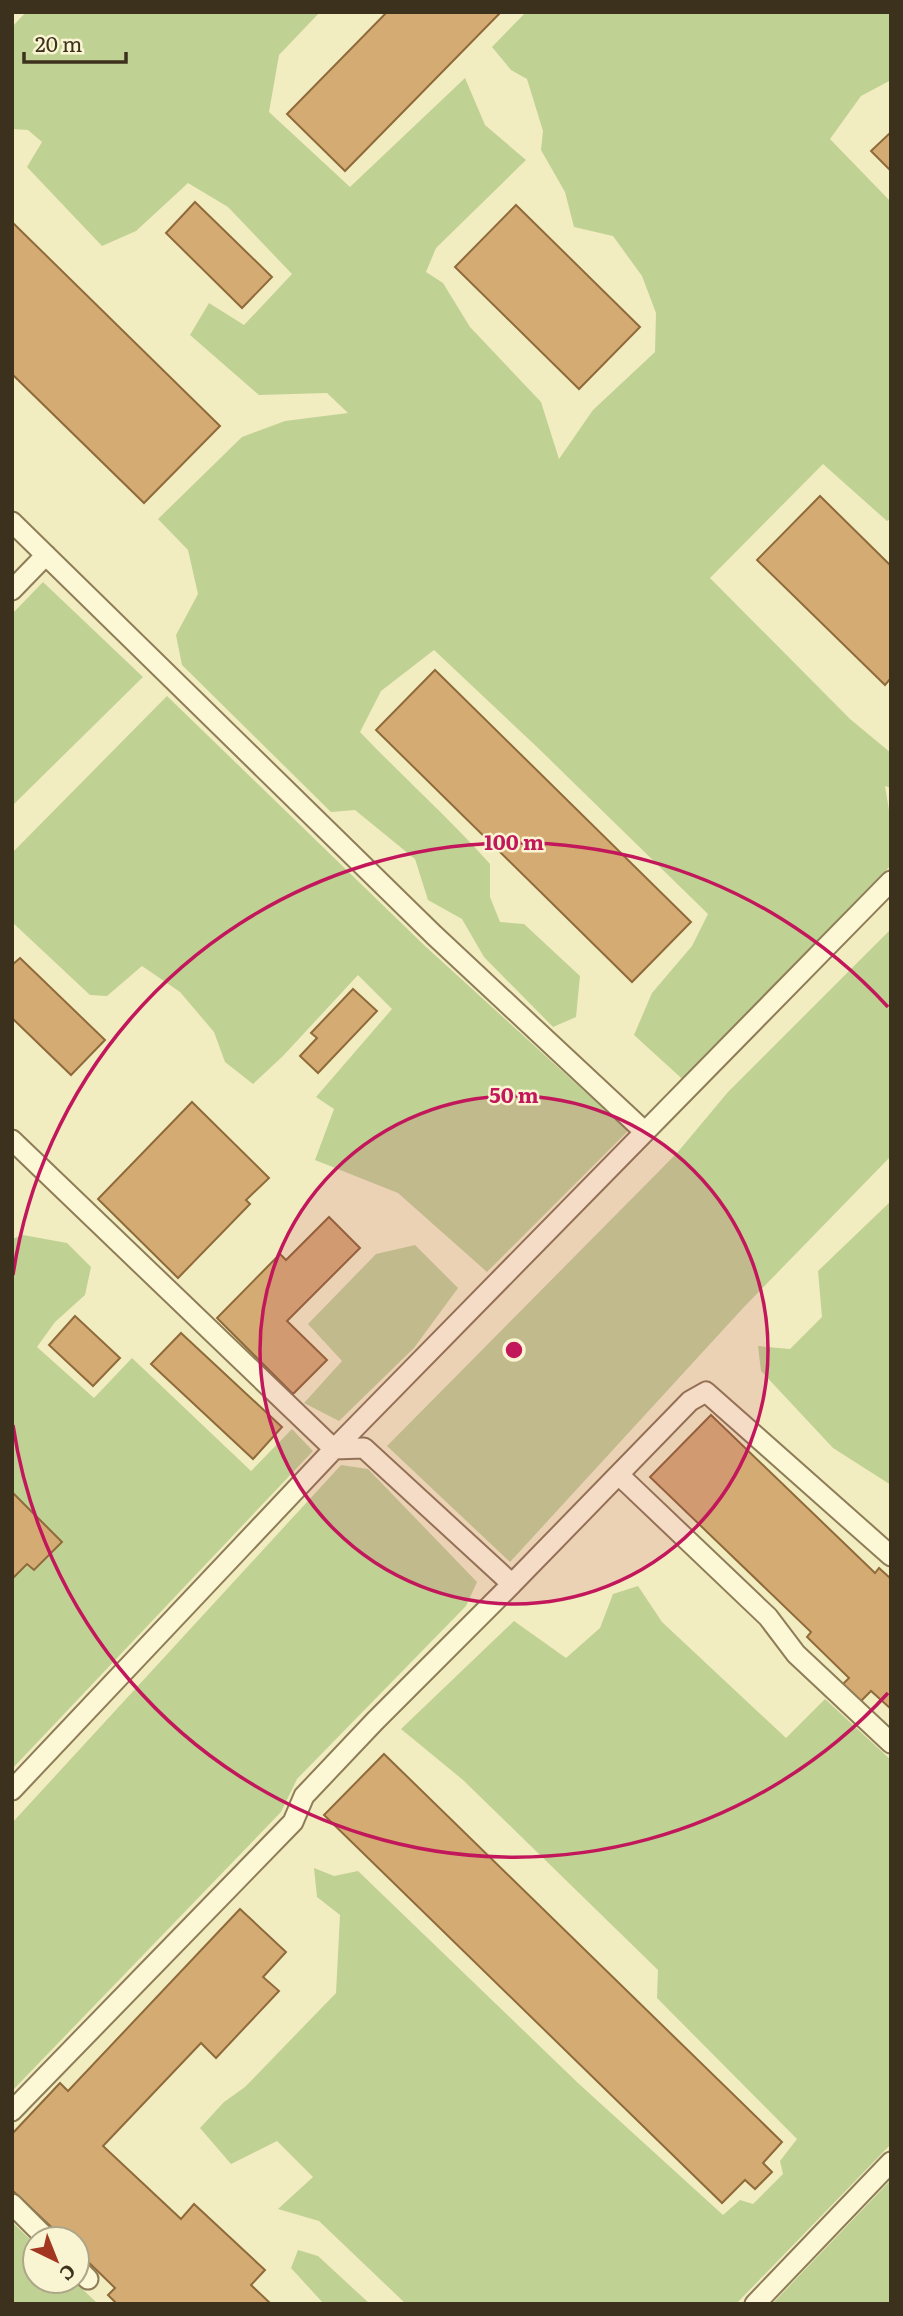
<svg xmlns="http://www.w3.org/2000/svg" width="903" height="2316" font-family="Literata,serif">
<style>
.green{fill:#c0d194}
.building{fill:#d4ac73;stroke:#8f6a3a;stroke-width:2}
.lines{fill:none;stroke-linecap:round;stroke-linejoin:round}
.lane-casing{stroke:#8e7d57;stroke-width:23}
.lane{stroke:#fcf7d5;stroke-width:19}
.ring{fill:none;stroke:#c2185b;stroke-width:3.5}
.centre{fill:#c2185b;stroke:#f9f4d1;stroke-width:3.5}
.ring-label{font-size:21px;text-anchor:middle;font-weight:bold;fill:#c2185b;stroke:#f9f4d1;stroke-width:5;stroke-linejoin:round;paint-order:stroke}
</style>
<rect width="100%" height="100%" fill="#f2ecc1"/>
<!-- green -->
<path class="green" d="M 26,12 L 320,12 L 279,55 L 269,112 L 350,187 L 465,78 L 485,125 L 526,160 L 436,248 L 426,272 L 443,283 L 470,327 L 541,402 L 559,459 L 593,410 L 655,352 L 656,313 L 642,276 L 613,236 L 574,227 L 565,192 L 541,150 L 543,131 L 527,79 L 511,70 L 492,47 L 526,12 L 891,12 L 891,80 L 861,96 L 830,139 L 891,202 L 891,518 L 887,521 L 823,464 L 710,578 L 850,719 L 891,753 L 891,788 L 885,786 L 891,822 L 891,865 L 690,1086 L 634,1035 L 652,993 L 692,946 L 708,914 L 536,746 L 434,650 L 381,691 L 360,732 C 403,777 449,818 490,864 L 490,897 L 500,922 L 524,924 L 580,976 L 576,1017 L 553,1027 L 484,957 L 462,919 L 428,900 L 415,859 L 355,810 L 331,812 L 182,665 L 176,635 L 198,594 L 188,550 L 158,519 L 242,437 L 285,421 L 348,413 L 327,393 L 259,395 L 190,335 L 209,303 L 244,325 L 292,274 L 228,207 L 188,183 L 136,231 L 102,246 L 27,167 L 42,142 L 28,130 L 12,129 L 12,27 Z
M 43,582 L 143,677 L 12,806 L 12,614 Z
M 167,696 L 425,946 L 628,1131 L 487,1272 L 398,1193 L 315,1160 L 334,1109 L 316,1097 L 392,1009 L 358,975 L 283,1056 L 253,1084 L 225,1062 L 214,1032 L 180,992 L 142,966 L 107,996 L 90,995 L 12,922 L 12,853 Z
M 891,929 L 891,1156 L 744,1307 L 510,1562 L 387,1446 L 677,1153 L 728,1092 Z
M 891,1201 L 891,1485 L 833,1448 L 761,1371 L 758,1346 L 790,1349 L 822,1317 L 818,1271 Z
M 23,1235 L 67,1243 L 91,1267 L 85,1295 L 55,1322 L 37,1347 L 94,1398 L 132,1358 L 251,1471 L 292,1429 L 313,1451 L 12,1769 L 12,1239 Z
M 415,1245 L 458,1288 L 414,1348 L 339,1421 L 304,1403 L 342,1361 L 308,1324 L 376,1254 Z
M 341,1465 L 368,1469 L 477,1582 L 466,1606 L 297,1779 L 281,1812 L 12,2091 L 12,1823 Z
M 638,1586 L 662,1622 L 786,1738 L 825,1699 L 891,1760 L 891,2144 L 736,2304 L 406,2304 L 319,2221 L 278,2209 L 313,2177 L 277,2141 L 231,2164 L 200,2128 L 224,2102 L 245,2087 L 336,1993 L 340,1915 L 317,1897 L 314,1868 L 334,1876 L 358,1871 L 578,2083 L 723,2215 L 740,2200 L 753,2204 L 783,2174 L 780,2161 L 797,2139 L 657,1998 L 658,1970 L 463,1780 L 401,1729 L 514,1621 L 566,1658 L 600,1628 L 613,1594 Z
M 891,2179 L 891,2304 L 772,2304 L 887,2184 Z
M 12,2222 L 35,2244 L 35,2281 L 74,2281 L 98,2304 L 12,2304 Z
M 298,2250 L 318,2256 L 370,2304 L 324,2304 L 291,2268 Z"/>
<!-- building -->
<path class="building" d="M 387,12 L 501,12 L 345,171 L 287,114 Z
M 891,132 L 891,171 L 871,151 Z
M 195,202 L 272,277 L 242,308 L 166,233 Z
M 516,205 L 640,327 L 579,389 L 455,267 Z
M 12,222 L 220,426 L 144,503 L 12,374 Z
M 820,496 L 891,566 L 891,678 L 885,685 L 757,560 Z
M 435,670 L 691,922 L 632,982 L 376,730 Z
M 20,958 L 105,1040 L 71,1075 L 12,1018 L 12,965 Z
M 353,989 L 377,1011 L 318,1073 L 300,1056 L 317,1038 L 311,1033 Z
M 192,1102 L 269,1178 L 246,1200 L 250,1204 L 178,1278 L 98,1199 Z
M 329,1217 L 360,1248 L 287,1321 L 327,1360 L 293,1394 L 217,1318 L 280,1254 L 286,1260 Z
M 75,1316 L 120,1358 L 93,1386 L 49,1345 Z
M 181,1333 L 282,1427 L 253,1459 L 151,1364 Z
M 711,1415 L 875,1573 L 879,1568 L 891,1579 L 891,1709 L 871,1691 L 860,1702 L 842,1685 L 849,1678 L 807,1637 L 811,1632 L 650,1477 Z
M 12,1492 L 62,1542 L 34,1570 L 27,1564 L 12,1579 Z
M 384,1754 L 782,2142 L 763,2163 L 772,2172 L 755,2189 L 745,2180 L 722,2203 L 324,1815 Z
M 240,1909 L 286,1952 L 263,1977 L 279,1991 L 216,2058 L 201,2043 L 103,2146 L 181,2219 L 194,2204 L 265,2270 L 251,2285 L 271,2304 L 117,2304 L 108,2295 L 115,2288 L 77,2251 L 77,2239 L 64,2239 L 12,2190 L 12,2134 L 60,2083 L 68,2091 Z"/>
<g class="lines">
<!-- lane casing -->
<g class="lane-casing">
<path id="lane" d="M 12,522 L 434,935 L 645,1132
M 12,590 L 46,555
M 12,1140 L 334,1449 L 12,1790
M 619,1475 L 768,1617 L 796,1654 L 891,1743
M 512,1584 L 690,1401 L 706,1392 L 891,1556
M 12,2111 L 293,1822 L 304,1796 L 375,1721 L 512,1584 L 364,1448 L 334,1449 L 891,881
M 12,2204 L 47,2239
M 77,2268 L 88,2279
M 755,2304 L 891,2162"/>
</g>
<!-- lane -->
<use href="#lane" class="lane"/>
</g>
<!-- distance rings -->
<circle cx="514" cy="1350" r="254" fill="#c2185b" fill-opacity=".12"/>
<g class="ring">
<circle cx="514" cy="1350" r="254"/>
<path d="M888 1693A507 507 0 0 1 13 1425M13 1275A507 507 0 0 1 888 1007"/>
</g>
<circle cx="514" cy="1350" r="10" class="centre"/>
<g class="ring-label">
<text x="514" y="850">100 m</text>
<text x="514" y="1103">50 m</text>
</g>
<!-- border -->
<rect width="903" height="2316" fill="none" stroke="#3c311c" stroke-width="28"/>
<!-- north arrow -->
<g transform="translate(56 2260) rotate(137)"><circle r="33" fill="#f9f4d1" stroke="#ada689" stroke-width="2"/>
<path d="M0-5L12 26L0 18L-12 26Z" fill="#a33621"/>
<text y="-10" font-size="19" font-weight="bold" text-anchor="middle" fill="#3c311c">С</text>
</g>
<!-- scale -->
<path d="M24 52v10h102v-10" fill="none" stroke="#3c311c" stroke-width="3.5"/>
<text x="35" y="52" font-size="21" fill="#3c311c" stroke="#f9f4d1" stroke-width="5" paint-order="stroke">20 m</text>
</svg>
